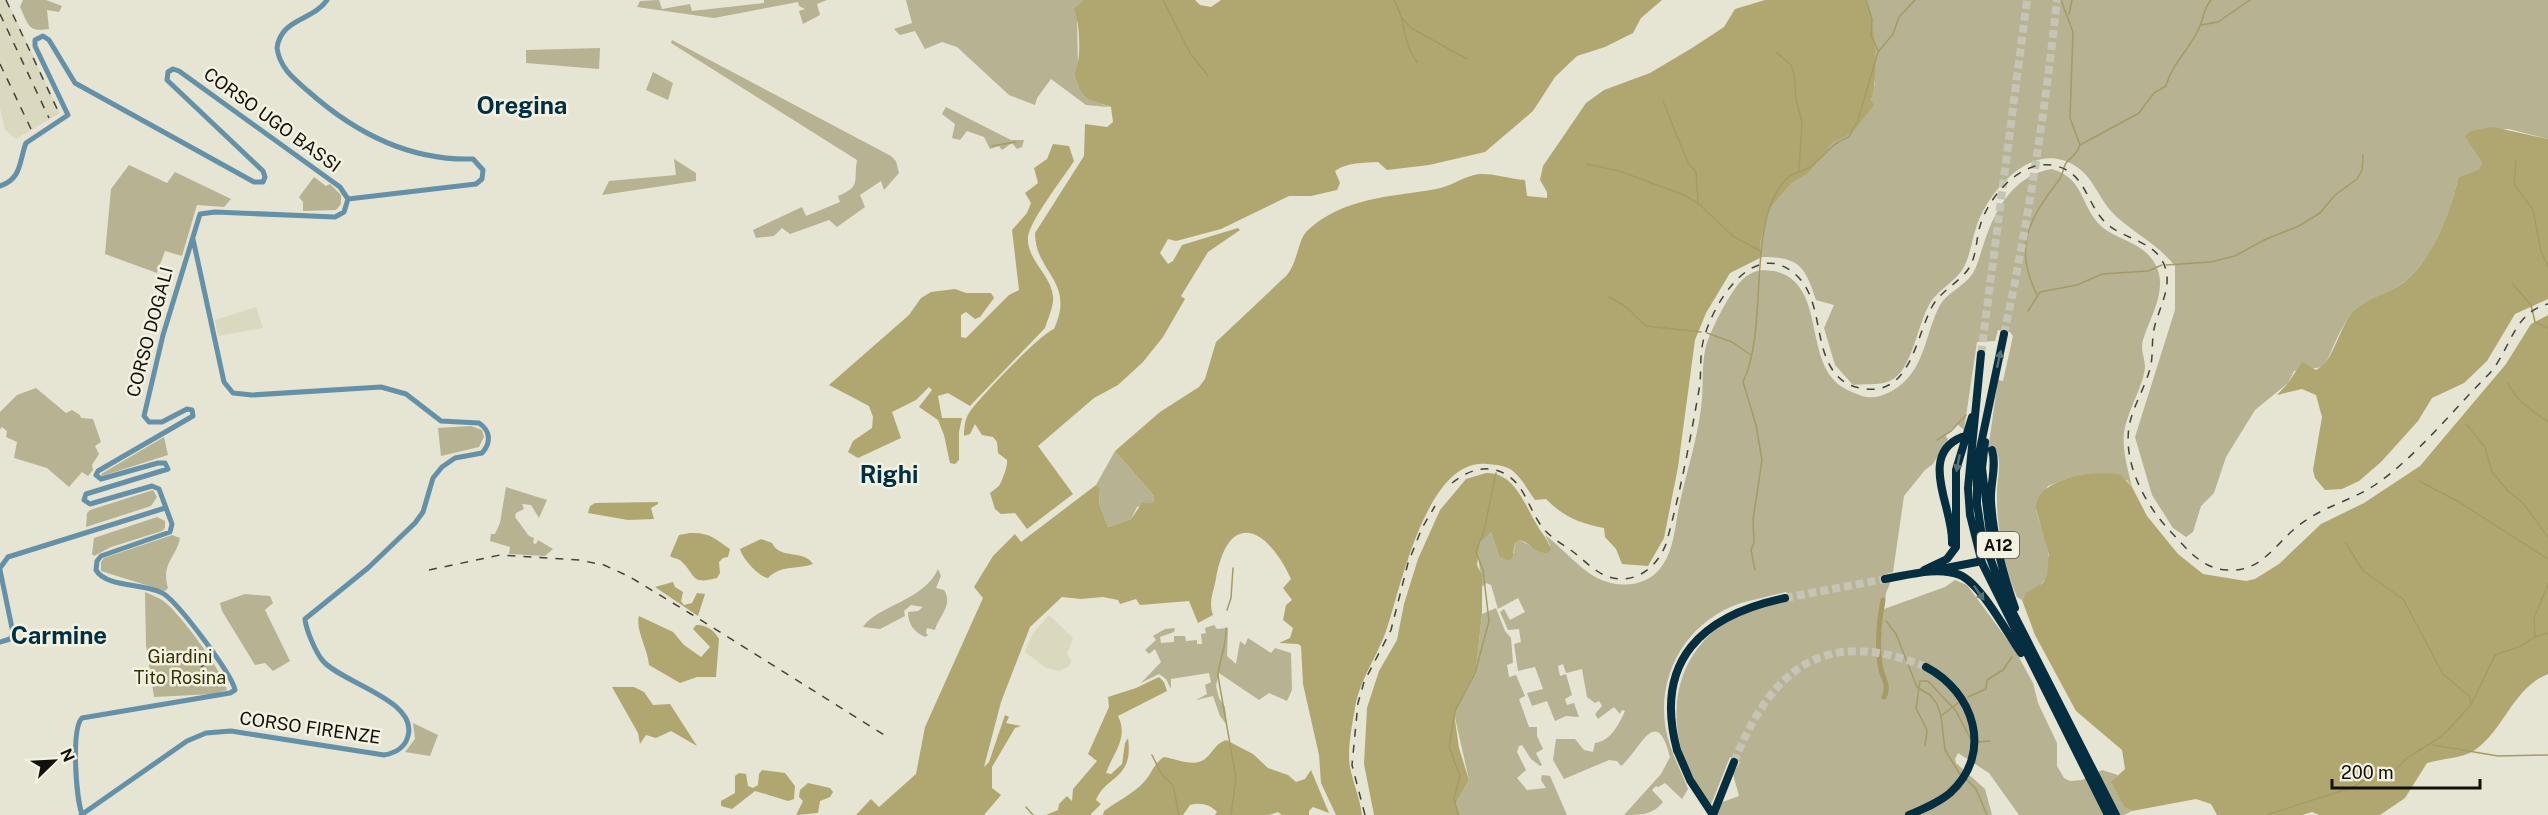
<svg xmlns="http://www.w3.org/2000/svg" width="2548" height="815" font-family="'Public Sans',sans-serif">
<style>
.built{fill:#dbd8c0}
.green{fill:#b7b291}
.forest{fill:#b0a770}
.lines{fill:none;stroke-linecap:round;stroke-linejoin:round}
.stream{stroke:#a49b65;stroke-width:1.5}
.canal{stroke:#a49b65;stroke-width:5}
.highway-tunnel{stroke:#c6c4b5;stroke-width:8;stroke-dasharray:8 4;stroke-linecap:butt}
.minor{stroke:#6491a8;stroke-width:5}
.highway{stroke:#052f40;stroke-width:8}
.rail{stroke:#44433a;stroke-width:1.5;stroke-dasharray:8 8;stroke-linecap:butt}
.highway-bridge{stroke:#052f40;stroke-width:8}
.oneway{fill:#587378}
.labels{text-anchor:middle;stroke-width:5;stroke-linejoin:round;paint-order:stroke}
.shield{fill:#f3f1e0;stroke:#55544a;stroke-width:1.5}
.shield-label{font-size:16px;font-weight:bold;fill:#11100a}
.street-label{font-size:18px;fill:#11100a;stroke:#f3f1e0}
.park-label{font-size:18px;fill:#373002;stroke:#f3f1e0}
.district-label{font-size:24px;font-weight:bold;fill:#003043;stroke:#f3f1e0}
</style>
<rect width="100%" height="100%" fill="#e6e4d3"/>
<!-- built -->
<path class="built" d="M 0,0 L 7,0 L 60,113 L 16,139 L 5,130 L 0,108 Z
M 256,307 L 263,328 L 218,336 L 215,320 Z
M 1049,615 L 1073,638 L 1067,654 L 1071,660 L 1069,666 L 1060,671 L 1046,668 L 1025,652 L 1032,634 Z"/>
<!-- green -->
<path class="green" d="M 23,0 L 46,0 L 62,6 L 59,12 L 47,10 L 49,29 C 28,32 29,26 20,7 Z
M 659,0 L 662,9 L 690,4 L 692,11 L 764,3 L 764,0 L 827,0 L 817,4 L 820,15 L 803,24 L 799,11 L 805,9 L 799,6 L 798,2 L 714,18 L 637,7 L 640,1 Z
M 906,0 L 1084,0 L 1077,16 L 1078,68 L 1074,74 C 1081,97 1089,100 1110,107 L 1086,105 L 1051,79 L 1037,98 L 1035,105 L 1009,95 L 957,47 L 942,42 L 925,49 L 915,31 L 900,35 L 894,29 L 912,23 Z
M 1865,0 L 2548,0 L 2548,139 L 2509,129 L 2470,131 L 2466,136 L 2482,163 L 2479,169 L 2458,177 C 2452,213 2431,263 2401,284 C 2386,295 2367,297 2354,311 C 2339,327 2334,349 2323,367 L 2294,371 L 2288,383 L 2255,410 L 2226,457 L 2214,493 L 2201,506 L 2193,532 L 2186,537 L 2173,528 L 2152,495 L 2135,437 L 2175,310 L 2175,266 C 2154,240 2130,232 2110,210 C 2099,197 2092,177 2077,167 C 2037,140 1998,181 1981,215 C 1973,231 1972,251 1964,267 C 1956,282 1936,290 1928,307 C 1918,326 1912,364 1896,377 C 1884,387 1867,383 1853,385 L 1835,365 L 1824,328 L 1834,305 L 1816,300 C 1805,267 1800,257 1762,257 L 1760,244 L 1768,211 L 1791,184 L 1809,173 L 1833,141 L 1851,134 L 1871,100 L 1875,83 L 1874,48 L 1870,14 Z
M 672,40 L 891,156 L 896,161 L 899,173 L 884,190 L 881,181 L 860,195 L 865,207 L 837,227 L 829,220 L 790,234 L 782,228 L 774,236 L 756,238 L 753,230 L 802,207 L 806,216 L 840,202 L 838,196 C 862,186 853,182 857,160 L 671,43 Z
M 600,48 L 599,69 L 526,63 L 526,50 Z
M 653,72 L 673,83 L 668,100 L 646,90 Z
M 946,107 L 1011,140 L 1024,140 L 1022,147 L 1017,149 L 1012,143 L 1002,150 L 999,146 L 990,149 L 984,137 L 967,131 L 960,140 L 952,138 L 955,124 L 942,114 Z
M 674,159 L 696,173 L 696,181 L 602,195 L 609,181 L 676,175 Z
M 129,165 L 167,183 L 175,172 L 231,199 L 224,207 L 197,205 L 182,256 L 165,251 L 157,273 L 105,254 L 111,189 Z
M 2052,169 C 2085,179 2080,206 2101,226 C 2116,239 2139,242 2151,258 C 2172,284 2151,314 2143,340 C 2140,350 2145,358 2145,367 C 2144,385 2127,411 2124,433 C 2122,450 2128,470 2132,487 L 2127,480 L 2066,479 L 2048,486 L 2036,509 C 2040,529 2059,564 2043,582 C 2036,590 2028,589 2022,600 L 2017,597 C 2004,567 1996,525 1997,492 C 1997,475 2003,464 1995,447 L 1988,450 L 1998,380 L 2003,381 L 2013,336 L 2010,332 L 1998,330 L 1995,341 L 1977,342 L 1964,430 L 1957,424 L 1945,435 L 1948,439 L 1933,464 L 1925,470 L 1904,496 L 1893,572 L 1883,575 L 1885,582 L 1891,581 L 1886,593 L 1884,609 L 1945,587 L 1955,580 L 1967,585 L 2015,650 L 2033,683 L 2038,703 L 2057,743 L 2057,766 L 2064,778 L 2070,781 L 2082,780 L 2102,770 L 2118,775 L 2112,783 L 2124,807 L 2132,811 L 2124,815 L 2019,815 L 1989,773 L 1958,753 L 1955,759 L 1956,763 L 1985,789 L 1992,815 L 1716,815 L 1720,803 L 1739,796 L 1733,774 L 1740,762 L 1730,757 L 1710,807 C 1699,786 1683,764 1679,740 C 1667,678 1698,626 1758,608 C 1768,605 1779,600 1789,600 L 1790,595 L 1786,592 C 1771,596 1756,599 1741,603 C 1689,620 1658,671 1665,724 C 1668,747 1680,768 1688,789 L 1682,799 L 1665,783 L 1658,787 L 1656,786 L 1652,790 L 1663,802 C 1653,815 1640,815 1624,815 L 1661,774 L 1670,757 C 1656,702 1640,751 1621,766 L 1617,761 L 1609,760 L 1564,779 L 1553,760 L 1556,739 L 1575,739 L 1584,750 L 1593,752 L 1595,743 C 1611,741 1619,724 1625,711 L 1622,710 L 1620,714 L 1614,707 L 1598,719 L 1595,714 L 1602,706 L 1599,701 L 1595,703 L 1587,697 L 1582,669 L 1566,673 L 1563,664 L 1558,666 L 1560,676 L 1566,674 L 1572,695 L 1565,699 L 1567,705 L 1574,703 L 1579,717 L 1566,716 L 1555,721 L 1547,701 L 1532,706 L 1527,693 L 1543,689 L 1535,667 L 1518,671 L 1514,644 L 1521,642 L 1519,629 L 1508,630 L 1500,612 L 1504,609 L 1510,620 L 1525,612 L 1518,598 L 1498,609 L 1491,585 L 1486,583 L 1482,587 C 1482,569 1473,554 1483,537 L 1491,532 L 1499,556 L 1514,553 L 1515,543 L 1520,540 L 1543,553 L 1550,545 L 1545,535 C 1563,548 1577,567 1597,578 C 1619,589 1648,587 1662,566 C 1675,548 1675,523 1680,502 C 1687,471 1697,440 1701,408 C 1704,388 1701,366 1706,346 C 1711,329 1731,290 1743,279 C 1753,270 1761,269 1774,271 C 1823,282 1806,348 1833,379 C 1840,388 1852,392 1862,396 C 1877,401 1895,391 1905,381 C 1925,362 1927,330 1939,307 C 1946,293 1965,286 1973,273 C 1978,265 1980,254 1983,246 C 1994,211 2013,175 2052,169 Z
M 314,177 L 326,186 L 330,184 L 341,195 L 341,204 L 336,210 L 303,211 L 303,202 L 299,197 Z
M 36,388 L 66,413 L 72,410 L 80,415 L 81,418 L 93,419 L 101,442 L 95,446 L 99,454 L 92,465 L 93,470 L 88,476 L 82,472 L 69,487 L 47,468 L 14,458 L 17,442 L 6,437 L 7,431 L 2,427 L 0,429 L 0,412 L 17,395 Z
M 471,426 L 482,430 L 484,437 L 479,447 L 441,456 L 438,428 Z
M 164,437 L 168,455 L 102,476 L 101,474 Z
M 1115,451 L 1154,496 L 1153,503 L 1137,507 L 1131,519 L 1108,527 L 1099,503 L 1100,490 L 1096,485 Z
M 506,487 L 547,500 L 539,518 L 531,505 L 522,504 L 524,509 L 516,513 L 515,517 L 529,536 L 534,538 L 533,543 L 536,544 L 538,540 L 553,549 L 545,556 L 509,554 L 510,547 L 490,541 L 491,534 L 495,534 L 500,523 Z
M 153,490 L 157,497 L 151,506 L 86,527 L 87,513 L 90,510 Z
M 157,517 L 165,521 L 165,528 L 162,531 L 111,547 L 94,556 L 92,554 L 94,538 Z
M 172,535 L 180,538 C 176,558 161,563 168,588 L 165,591 L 101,571 L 101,562 L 104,558 Z
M 938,569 L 941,576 L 936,588 L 944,590 C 954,605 938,617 935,630 L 927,628 L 926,633 L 928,635 L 925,637 C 914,632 908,624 908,612 L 918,611 L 923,607 L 911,605 L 904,611 L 905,616 L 880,629 L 863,627 C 875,607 925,600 938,569 Z
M 145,592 C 151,595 157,597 162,600 C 178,610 224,673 227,690 L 214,694 L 154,697 L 146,645 Z
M 245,594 L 270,596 L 273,603 L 265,610 L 290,661 L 273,671 L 265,663 L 255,665 L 222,611 L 220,603 Z
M 1496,608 L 1505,631 L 1511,638 L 1513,663 L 1507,665 L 1509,677 L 1516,675 L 1525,696 L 1519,699 L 1529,727 L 1537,727 L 1537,736 L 1543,749 L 1536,753 L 1542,765 L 1540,766 L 1531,759 L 1522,745 L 1519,746 L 1517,752 L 1526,770 L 1517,778 L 1527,790 L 1546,788 L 1541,780 L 1542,775 L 1550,776 L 1567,815 L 1461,815 L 1456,803 L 1469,780 L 1454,713 L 1476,669 L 1482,614 Z
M 1214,625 L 1217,629 L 1228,628 L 1227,656 L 1236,664 L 1240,641 L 1245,645 L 1248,638 L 1271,653 L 1275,648 L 1291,653 L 1292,690 L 1287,701 L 1269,693 L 1259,700 L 1219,673 L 1216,686 L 1219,698 L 1225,707 L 1227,725 L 1220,716 L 1213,696 L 1196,700 L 1207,694 L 1205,685 L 1211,682 L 1209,673 L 1171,679 L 1171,689 L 1166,679 L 1159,674 L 1141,683 L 1161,662 L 1155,649 L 1149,654 L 1145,650 L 1156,640 L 1153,636 L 1165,629 L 1175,628 L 1174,632 L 1160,637 L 1161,643 L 1174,642 L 1174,636 L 1185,636 L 1186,641 L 1197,640 L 1197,644 L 1202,644 L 1201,634 L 1206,633 L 1205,628 Z
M 413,723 L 438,735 L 430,756 L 405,752 L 415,739 Z"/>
<!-- forest -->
<path class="forest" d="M 1084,0 L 1195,0 L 1200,5 L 1211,7 L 1221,0 L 1662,0 L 1641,18 L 1633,33 L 1605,47 L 1577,56 L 1555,77 L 1533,111 L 1485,152 L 1429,165 L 1387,170 L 1378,162 C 1364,163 1347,162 1335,171 L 1340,183 L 1337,190 L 1311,196 L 1289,196 L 1221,229 L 1176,241 L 1168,239 L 1160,253 L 1168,264 L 1173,261 L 1182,245 L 1238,228 L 1240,230 L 1208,252 L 1181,296 L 1185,299 L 1163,337 L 1143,362 L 1118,385 L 1094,398 L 1038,446 L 1073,494 L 1027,529 L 1015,513 L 1001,514 L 995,509 L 990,493 L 999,486 C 1002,481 1008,466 1007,460 L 998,453 L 997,442 L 993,437 L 982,435 L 975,424 L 970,434 L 964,436 C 964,428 965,419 969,413 C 979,398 1040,334 1054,329 C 1076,281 1035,273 1035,233 L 1084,156 L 1085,124 L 1107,127 L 1113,122 L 1111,107 C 1087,99 1082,100 1074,74 C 1082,62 1080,22 1074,9 Z
M 1765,0 L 1865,0 C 1876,20 1879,79 1871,100 L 1874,105 L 1851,134 L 1833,142 L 1809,173 L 1791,184 L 1768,211 L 1760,244 L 1762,257 L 1730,273 L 1706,313 L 1695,340 L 1678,467 L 1664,538 L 1648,566 L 1622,564 L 1616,549 L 1605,537 L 1604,528 C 1579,523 1564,517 1546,499 L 1535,500 C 1528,490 1522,479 1513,471 C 1505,465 1497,465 1487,464 C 1427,457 1401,587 1387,628 C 1378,656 1360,678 1355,708 C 1352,726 1347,749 1350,767 C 1353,783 1360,798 1362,815 L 1336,815 L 1321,783 L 1319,755 L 1303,684 L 1301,646 L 1298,644 L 1279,643 L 1290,638 L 1293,628 L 1283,620 L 1286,605 L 1292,600 L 1283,588 L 1291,579 C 1268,528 1229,508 1216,578 C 1214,592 1208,601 1213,615 L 1198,623 L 1189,601 L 1140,605 L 1136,599 L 1120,604 L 1118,600 L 1103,597 L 1081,599 L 1062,597 L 1030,627 L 1001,702 L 984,767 L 989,762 L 1005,715 L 1009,717 L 1006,723 L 1021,726 L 1015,728 L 992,767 L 992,788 L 1001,795 L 984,815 L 856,815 L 871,799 L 879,807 L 916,774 L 925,727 L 983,598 L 974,587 L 993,556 L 1015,534 L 1021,542 L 1096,485 L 1100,489 L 1099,503 L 1108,527 L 1131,519 L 1142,503 L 1153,503 L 1154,496 L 1115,451 L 1160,412 L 1199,387 L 1205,379 L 1216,342 L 1287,275 C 1298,261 1298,240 1307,231 C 1343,197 1391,197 1436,189 C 1451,187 1463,176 1479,174 C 1494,173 1510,179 1525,180 L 1527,196 L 1547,198 L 1547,192 L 1540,180 L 1543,166 L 1586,103 L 1604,90 L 1650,73 L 1692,48 L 1724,27 L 1735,9 Z
M 2493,127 L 2548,139 L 2548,299 L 2515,314 L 2487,361 L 2464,383 L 2432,398 L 2418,421 L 2381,462 L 2359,481 L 2342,489 L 2325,490 L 2315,478 L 2313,470 L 2322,417 L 2316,395 L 2302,389 L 2277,395 L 2288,383 L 2302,362 L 2316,370 C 2333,363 2339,328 2352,313 C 2365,298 2384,295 2400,285 C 2430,265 2452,212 2458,177 L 2479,169 L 2482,163 L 2465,136 L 2470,131 Z
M 1053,144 L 1069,146 L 1074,161 C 1064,177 1030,220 1028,237 C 1026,259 1051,275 1053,296 C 1054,307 1048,318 1045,328 L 970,406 L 948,393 L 938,396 L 942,418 L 962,418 L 959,432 L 959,460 L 955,464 L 950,463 L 944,435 L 938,420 L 919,407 L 932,390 L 929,387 L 916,400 L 892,412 L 901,438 L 858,458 L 848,452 L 853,441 L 872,428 L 873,417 L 869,406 L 829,385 L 909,315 L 921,298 L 931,292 L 955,289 L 966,293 L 991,293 L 994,298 L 980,317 L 975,319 L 966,312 L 961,315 L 961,337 L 966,338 L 1009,295 L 1019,290 L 1012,230 L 1027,213 L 1031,203 L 1025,193 L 1038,183 L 1034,168 L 1047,159 Z
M 2548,315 L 2548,674 C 2512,689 2505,729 2475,750 C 2461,759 2443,758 2427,763 L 2405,798 L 2380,815 L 2319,815 L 2312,812 L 2302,815 L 2217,815 L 2211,804 L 2196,799 L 2132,811 L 2124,807 L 2111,782 L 2125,769 L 2122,750 L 2076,711 L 2035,635 L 2022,600 L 2027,592 L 2043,583 L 2047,575 L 2049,555 L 2036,509 C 2035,477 2098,469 2121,475 L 2132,487 L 2147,516 L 2178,554 L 2203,574 L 2246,581 L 2255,579 L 2279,564 L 2321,524 L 2364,503 L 2420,466 L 2506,364 L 2531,324 Z
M 1486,473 C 1515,472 1525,506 1537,525 C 1542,534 1548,539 1551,550 L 1547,553 C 1534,554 1531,543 1520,540 L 1515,543 L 1512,559 L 1507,560 L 1499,556 L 1491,532 L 1480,542 L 1478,557 L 1477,565 L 1482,575 L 1482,614 L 1476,669 L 1454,713 L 1459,748 L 1469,780 L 1456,803 L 1461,815 L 1374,815 L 1364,764 L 1367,708 L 1379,671 L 1397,640 L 1404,604 L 1418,559 L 1440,510 L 1466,479 Z
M 658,502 L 658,504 L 651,508 L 654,519 L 628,520 L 588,513 L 590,506 L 595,503 Z
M 690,533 C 709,532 716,539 730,549 L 728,557 L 723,558 L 719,562 L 720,573 L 717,578 C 691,585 696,576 683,563 C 680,558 674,559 670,556 L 679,535 Z
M 761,539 L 772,543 C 780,560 804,549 813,564 C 797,570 782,564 768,578 C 759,577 742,558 740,549 Z
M 673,582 L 675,587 L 683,592 L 681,601 L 684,605 L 692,603 L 697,593 L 705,594 L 698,616 L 655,587 Z
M 639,616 L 673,632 L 684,645 L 701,657 L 710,647 L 693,629 L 696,625 C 706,624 715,631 719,639 L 716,677 L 697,677 L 680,683 L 649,665 C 648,649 635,630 639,616 Z
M 1159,677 L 1164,682 L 1167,691 L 1118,716 C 1129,738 1113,753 1106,773 L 1111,774 L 1122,764 L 1125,743 L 1128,738 C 1134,780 1106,775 1096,800 L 1101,804 L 1090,815 L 1046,815 L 1058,810 L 1059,804 L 1067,796 L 1072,801 L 1073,789 L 1097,761 L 1088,754 L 1109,707 L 1108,697 L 1136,688 Z
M 612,687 L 634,687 L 644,692 L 653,705 L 670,704 L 697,746 L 671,731 L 656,738 L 646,735 L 640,744 L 638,733 Z
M 1226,740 L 1253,754 L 1268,768 L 1288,775 L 1296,782 L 1305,779 L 1311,770 L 1329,813 L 1313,807 L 1309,811 L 1309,815 L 1282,815 L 1278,812 L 1269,815 L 1215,815 L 1217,812 C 1210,804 1200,802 1190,805 L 1183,815 L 1103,815 L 1104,811 C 1117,801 1133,794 1143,783 C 1152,774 1153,764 1164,757 C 1176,759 1196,768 1206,758 C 1214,751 1215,744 1226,740 Z
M 762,770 L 785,773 L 795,786 L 794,799 L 788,801 L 755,791 L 732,809 L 721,806 L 721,801 L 735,793 L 735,776 L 739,773 L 746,774 L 748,786 L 753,788 L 758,785 L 759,774 Z
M 808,783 L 830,788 L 833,792 L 830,797 L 820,801 L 818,813 L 796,815 L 803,801 L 799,797 L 800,790 Z"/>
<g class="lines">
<!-- stream -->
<path class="stream" d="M 1163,0 L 1190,53 L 1208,76
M 1394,0 C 1407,21 1401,41 1417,62
M 1866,0 L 1872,19 L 1871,36 L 1878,50
M 2069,14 L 2072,0
M 1401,17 L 1411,28 L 1467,59
M 2201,25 L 2218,22 L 2250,0
M 1776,52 L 1791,65 L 1794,74 L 1796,100 L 1802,122 L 1799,171
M 1663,101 L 1688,163 L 1696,172 L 1698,202
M 2080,145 L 2139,113 L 2154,93 L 2166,86 C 2172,63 2191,48 2200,26 C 2204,16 2204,8 2211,0
M 992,146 L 1016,142
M 2516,160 L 2514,184 L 2533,210 L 2541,251 L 2548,267
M 1587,164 L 1619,171 L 1684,195 L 1699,204 L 1734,237 L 1761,251
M 2166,265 L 2211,262 L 2235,256 L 2266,239 L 2299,226 L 2320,213 L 2335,195 L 2357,179 L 2362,170 L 2363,155
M 2512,283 L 2531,305 L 2535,322 L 2548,328
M 2037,295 C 2013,247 2029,219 2059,180 C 2063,175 2063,168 2066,163 C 2072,156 2077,155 2080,145 L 2070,118 L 2073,32 L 2061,0
M 1608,296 L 1626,307 L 1646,326 L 1701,332
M 2028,311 L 2040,292 L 2077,285 L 2102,274 L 2148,271 L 2162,265
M 1707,333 L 1732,342 L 1751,355
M 2508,383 C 2515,400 2534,412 2548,422
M 2466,424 L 2485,447 L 2492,472 L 2508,491 L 2523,503 L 2548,537
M 1937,440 L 1951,431 L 1966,415
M 2419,481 L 2459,502 L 2548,559
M 2346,543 L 2363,571 L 2403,599 L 2443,674 L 2469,696 L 2471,703
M 1755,570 L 1751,550 L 1754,543 L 1753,520 L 1762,460 L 1756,425 L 1743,382 C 1770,325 1745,222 1786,179 C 1794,171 1806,172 1814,164 C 1826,154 1833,142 1849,137 L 1858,120 L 1878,52 L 1893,34 L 1899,17 L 1915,0
M 1227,610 L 1231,598 L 1233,568
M 1886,621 L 1896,634 L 1917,687 L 1930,695 L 1937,704 L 1941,716 L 1945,750 L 1960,774
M 1226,628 C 1227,646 1219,659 1218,676 L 1236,778 L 1231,815
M 2535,637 L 2548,633
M 1968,697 L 1986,689 L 1987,680 L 2003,670 L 2012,657
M 1941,716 L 1958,703
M 1978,742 L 1990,741
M 2433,745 L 2498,756 L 2548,755
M 1925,746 L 1927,730 L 1916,708 L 1920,681 L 1928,681 L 1956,711 L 1971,740
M 1152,755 L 1162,775 L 1173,785 L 1179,815
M 1966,779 L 1976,789 L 1987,815
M 1026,807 L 1033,815
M 1458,815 L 1454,798 L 1460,776 L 1449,747 L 1455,711 L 1475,673 L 1489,621 L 1483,570 L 1476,552 L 1484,531 L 1496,473
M 2267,815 L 2353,787 L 2363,781 L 2395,770 L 2407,758 L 2442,736 L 2471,705 L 2495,655 L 2521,646 L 2535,637 L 2534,618 L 2548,584"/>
<!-- canal -->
<path class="canal" d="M 1883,600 C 1879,622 1876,647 1881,669 C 1883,680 1890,685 1884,697"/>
<!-- highway-tunnel -->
<path class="highway-tunnel" d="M 2004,334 C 2028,224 2045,112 2057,0
M 1981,354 L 2027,0
M 1785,598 L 1885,579
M 1734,762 C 1772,667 1826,626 1926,667"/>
<!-- minor -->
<path class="minor" d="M 327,0 C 313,21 281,18 277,48 C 280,68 293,78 308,91 C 355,133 409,161 473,159 L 483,170 L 482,179 L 476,184 L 348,199
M 0,186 C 22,179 19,161 26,143 L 68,115 L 35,46 L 35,40 L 43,36 L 49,40 L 75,83 L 254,182 L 263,182 L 265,177 L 263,171 L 167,80 L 168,72 L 173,69 L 179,71 L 340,187 L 348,199 L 344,212 L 335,217 L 215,212 L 200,214 L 163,335 L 144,416 L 149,422 L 162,422 L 187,409 L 192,410 L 193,416 L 98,471 L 96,475 L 101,479 L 158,463 L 165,463 L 168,469 L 86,494 L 84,500 L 90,504 L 152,486 L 159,489 L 172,524 L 170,532 L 101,556 L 97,561 L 96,570 C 106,588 147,583 164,594 C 179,604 232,674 235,690 L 230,693 L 82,718 C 71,729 76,798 82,814
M 0,568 L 8,557 L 165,508
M 0,570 L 13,633 L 10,639 L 0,642
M 81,815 L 187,741 L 206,733 L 231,731 L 384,755 C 395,753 405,748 408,736 C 418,700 342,683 323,661 C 316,653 306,630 305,619 L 368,568 L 415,523 L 423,512 L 433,478 L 442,467 L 455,458 L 482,453 C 491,443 491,431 479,423 L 441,421 L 406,394 L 381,387 L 252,395 L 233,393 L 224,382 L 193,239"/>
<!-- highway -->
<path class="highway" d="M 2004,334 L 1977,463 L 1977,504 L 1982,536 L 2003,593 L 2116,815
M 1981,354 L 1968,488 L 1970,515 L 1982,563 L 2108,815
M 1985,442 L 1982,468 L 1991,542
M 1992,450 C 1997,466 1990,484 1991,501 C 1993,537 2003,574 2015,608
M 1952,543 C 1954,509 1917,455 1962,437
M 1941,569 L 1977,562
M 1924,570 L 1947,559 L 1956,547 L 1956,470 L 1972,417
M 1885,579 C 1908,575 1938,566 1960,575 C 1981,584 2007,633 2021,653
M 1677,750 C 1653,660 1703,615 1785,598
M 1713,815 L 1734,762
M 1909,815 C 1923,809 1938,803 1950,793 C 1994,753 1974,692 1926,667"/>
<!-- rail -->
<path class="rail" d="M 6,0 L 59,113
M 0,14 L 49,118
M 0,64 L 31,129
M 1452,483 C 1468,470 1488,463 1507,475 C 1526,487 1529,511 1543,528 C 1550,537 1562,544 1572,551 C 1580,557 1588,565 1597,571 C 1625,590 1655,573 1666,544 C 1680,494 1690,441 1699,390 C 1702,373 1699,355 1704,338 C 1714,301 1757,232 1800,279 C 1821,303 1815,343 1832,369 C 1838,379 1848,386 1860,388 C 1911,399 1915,337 1933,305 C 1942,290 1960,282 1969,268 C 1977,255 1976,239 1980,226 C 1988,197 2022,157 2056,166 C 2086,173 2086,204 2106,223 C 2125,241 2158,240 2166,270 C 2171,290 2158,310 2154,329 C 2151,343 2154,358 2149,372 C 2144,389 2134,405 2130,422 C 2121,461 2145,505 2171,532 C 2187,549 2202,569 2227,570 C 2261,573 2275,544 2298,526 C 2321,507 2351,501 2375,485 C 2415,458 2454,409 2488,375 C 2511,351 2512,313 2548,304
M 429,570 L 500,555 L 579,560 L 604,565 L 630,577 L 691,614 L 886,736
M 201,667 L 213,659
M 1365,815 L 1352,765 L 1358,703 L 1364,682 L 1391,630 L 1408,563 L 1422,528 L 1435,506"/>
<!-- highway-bridge -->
<path class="highway-bridge" d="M 1677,750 L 1690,780 L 1713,815"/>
</g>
<!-- one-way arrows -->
<defs><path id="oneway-solid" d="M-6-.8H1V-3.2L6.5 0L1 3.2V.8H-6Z" transform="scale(1.5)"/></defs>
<g class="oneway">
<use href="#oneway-solid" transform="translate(1999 359) rotate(-77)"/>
<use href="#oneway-solid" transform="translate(1958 463) rotate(101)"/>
<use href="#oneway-solid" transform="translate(1979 593) rotate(55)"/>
</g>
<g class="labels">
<!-- shield labels -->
<rect class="shield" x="1977" y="532" width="42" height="26" rx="4.5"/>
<g class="shield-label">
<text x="1998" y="551">A12</text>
</g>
<!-- street labels -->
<g class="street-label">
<text transform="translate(272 120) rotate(36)" y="6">CORSO UGO BASSI</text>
<text transform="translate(150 332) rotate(-75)" y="6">CORSO DOGALI</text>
<text transform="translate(310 728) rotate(8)" y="6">CORSO FIRENZE</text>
</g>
<!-- park labels -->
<g class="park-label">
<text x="180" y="663">Giardini<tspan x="180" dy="21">Tito Rosina</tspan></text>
</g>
<!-- district labels -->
<g class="district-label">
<text x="522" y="114">Oregina</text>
<text x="889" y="483">Righi</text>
<text x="59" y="644">Carmine</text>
</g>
</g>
<!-- north arrow -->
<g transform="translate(54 761) rotate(66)" stroke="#f3f1e0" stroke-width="4.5" paint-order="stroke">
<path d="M0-4.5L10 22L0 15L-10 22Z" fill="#11100a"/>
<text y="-9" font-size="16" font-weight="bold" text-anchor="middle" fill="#11100a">N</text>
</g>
<!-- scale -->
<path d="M2332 779v9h148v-9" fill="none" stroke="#11100a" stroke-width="3"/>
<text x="2341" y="779" font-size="18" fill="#11100a" stroke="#f3f1e0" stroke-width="4.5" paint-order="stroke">200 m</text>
</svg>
